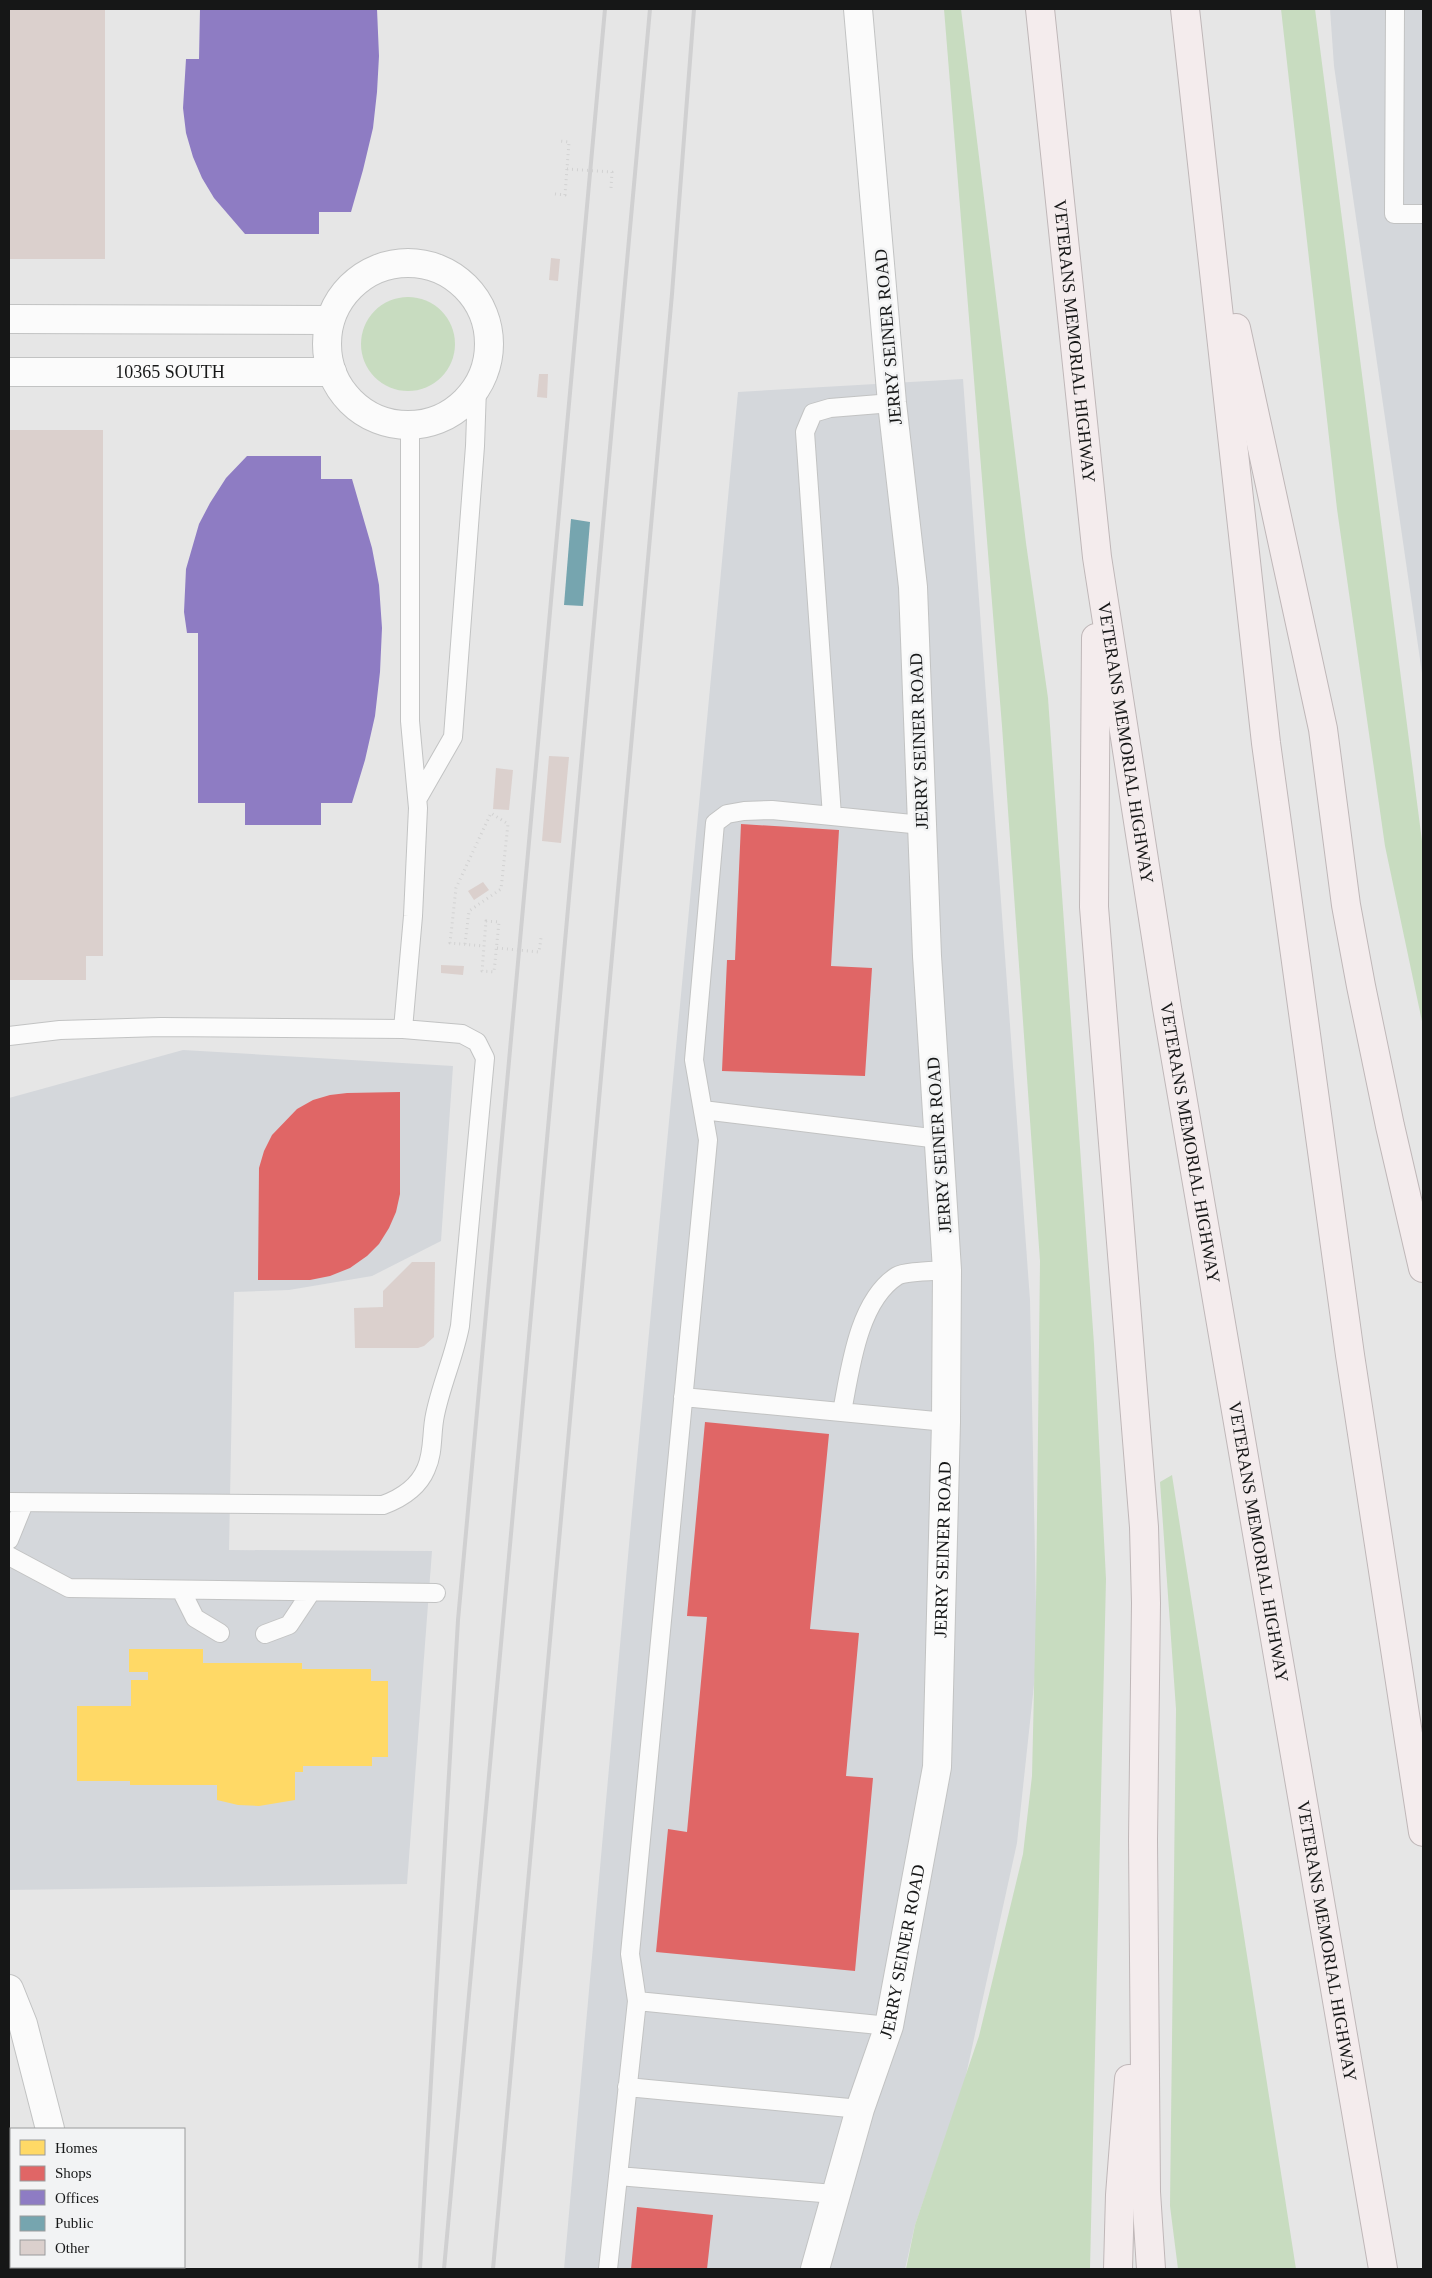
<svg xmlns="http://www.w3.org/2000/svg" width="1432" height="2278" font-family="'Times New Roman',serif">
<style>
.built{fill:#d4d7db}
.green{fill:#c8dcc0}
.homes{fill:#ffd966}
.shops{fill:#e06666}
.offices{fill:#8e7cc3}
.public{fill:#76a5af}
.building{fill:#dbd0cd}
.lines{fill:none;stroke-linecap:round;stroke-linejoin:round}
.service-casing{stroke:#c2c3c3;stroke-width:20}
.minor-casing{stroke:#c2c3c3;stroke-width:30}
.motorway-casing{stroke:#bfb7b8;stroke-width:30}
.path{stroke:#d2d2d2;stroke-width:3;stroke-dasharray:1 4;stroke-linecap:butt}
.service{stroke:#fbfbfb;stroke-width:18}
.minor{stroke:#fbfbfb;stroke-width:28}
.motorway{stroke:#f4eced;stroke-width:28}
.rail{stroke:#d0d0d1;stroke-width:4}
.labels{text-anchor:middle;stroke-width:5;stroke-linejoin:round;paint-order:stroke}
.street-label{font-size:18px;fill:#161717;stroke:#f2f3f4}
</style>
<rect width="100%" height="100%" fill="#e6e6e6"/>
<!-- built -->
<path class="built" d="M 1330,9 L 1423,9 L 1423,680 L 1334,66 Z
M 963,379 L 1030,1300 L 1037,1657 L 1017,1843 L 964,2084 L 915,2225 L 905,2269 L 564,2269 L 630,1534 L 738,392 Z
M 183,1050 L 453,1066 L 441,1241 L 372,1276 L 289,1290 L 234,1292 L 229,1550 L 432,1551 L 407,1884 L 9,1890 L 9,1098 Z"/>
<!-- green -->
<path class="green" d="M 944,9 L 961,9 L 1026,543 L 1048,698 L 1094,1344 L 1106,1579 L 1090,2269 L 906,2269 L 915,2225 L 979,2036 L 1023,1854 L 1032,1776 L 1036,1603 L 1040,1261 L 1002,726 Z
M 1281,9 L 1315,9 L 1423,849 L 1423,1026 L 1385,846 L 1337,509 Z
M361 344a47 47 0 1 1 94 0a47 47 0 1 1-94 0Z
M 1172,1475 L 1296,2269 L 1178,2269 L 1170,2206 L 1176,1709 L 1160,1482 Z"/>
<!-- homes -->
<path class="homes" d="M 129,1649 L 203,1649 L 203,1663 L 302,1663 L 302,1669 L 371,1669 L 371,1681 L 388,1681 L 388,1757 L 372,1757 L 372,1766 L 303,1766 L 303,1772 L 295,1772 L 295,1800 L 259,1806 L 238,1805 L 217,1800 L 217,1785 L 130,1785 L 130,1781 L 77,1781 L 77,1706 L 131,1706 L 131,1680 L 148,1680 L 148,1672 L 129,1672 Z"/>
<!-- shops -->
<path class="shops" d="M 741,824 L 839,830 L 831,966 L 872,968 L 865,1076 L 722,1071 L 727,960 L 735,960 Z
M 400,1092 L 400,1194 L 396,1212 L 389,1228 L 379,1244 L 367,1256 L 350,1268 L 330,1276 L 310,1280 L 258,1280 L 259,1168 L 264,1151 L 272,1135 L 297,1109 L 313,1100 L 330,1095 L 347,1093 Z
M 705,1422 L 829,1434 L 810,1629 L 859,1633 L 846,1776 L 873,1778 L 855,1971 L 656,1952 L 668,1829 L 687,1832 L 707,1617 L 687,1616 Z
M 637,2207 L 713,2215 L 707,2269 L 631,2269 Z"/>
<!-- offices -->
<path class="offices" d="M 200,9 L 377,9 L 379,56 L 377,92 L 373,128 L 363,170 L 351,212 L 319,212 L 319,234 L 245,234 L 214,198 L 202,178 L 193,157 L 186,133 L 183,108 L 186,59 L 199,59 Z
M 247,456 L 321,456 L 321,479 L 352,479 L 372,548 L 379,585 L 382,628 L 380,672 L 375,716 L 365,760 L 352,803 L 321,803 L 321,825 L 245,825 L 245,803 L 198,803 L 198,633 L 187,633 L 184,612 L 186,569 L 199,524 L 210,503 L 226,478 Z"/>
<!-- public -->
<path class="public" d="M 571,519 L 590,522 L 583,606 L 564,605 Z"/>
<!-- building -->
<path class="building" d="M 9,9 L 105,9 L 105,259 L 9,259 Z
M 551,258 L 560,259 L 558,281 L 549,280 Z
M 539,374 L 548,374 L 547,398 L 537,397 Z
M 9,430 L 103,430 L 103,956 L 86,956 L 86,980 L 9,980 Z
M 549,756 L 569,757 L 561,843 L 542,841 Z
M 496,768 L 513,770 L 509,810 L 493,809 Z
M 483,882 L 489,890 L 474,900 L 468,891 Z
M 441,965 L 464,966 L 463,975 L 441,973 Z
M 412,1262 L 435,1262 L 434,1337 L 424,1346 L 418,1348 L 355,1348 L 354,1308 L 383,1307 L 383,1291 Z"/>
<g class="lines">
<!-- service casing -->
<g class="service-casing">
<path id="service" d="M 1395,9 L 1394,214 L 1423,214
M 418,798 L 453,737 L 475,446 L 477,388
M 832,816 L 805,432 L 813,413 L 830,408 L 892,403
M 403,1029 L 413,916 L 418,808 L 410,721 L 410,424
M 9,1036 L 60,1030 L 161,1027 L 403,1029 L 462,1034 L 477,1042 L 485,1058 L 460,1326 C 454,1357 441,1385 435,1415 C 431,1433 434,1452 426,1469 C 418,1488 402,1498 383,1505 L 9,1502
M 703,1110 L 939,1139
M 683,1397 L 946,1422
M 842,1412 C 850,1370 858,1301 897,1276 C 905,1271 936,1271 947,1270
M 9,1540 L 24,1503
M 9,1556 L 69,1588 L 436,1593
M 181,1590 L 195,1618 L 220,1633
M 265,1634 L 289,1625 L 311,1592
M 637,2001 L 630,1954 L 708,1140 L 694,1060 L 715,823 L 727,814 L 744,811 L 772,810 L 922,825
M 627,2087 L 860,2109
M 618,2176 L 834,2194
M 17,2267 L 17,2269
M 608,2269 L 637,2001 L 889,2026"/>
</g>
<!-- minor casing -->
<g class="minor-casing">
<g id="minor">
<circle cx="408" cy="344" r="81"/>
<path d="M 9,319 L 330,320"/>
<path id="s1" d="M 9,372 L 332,372"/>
<path d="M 9,1989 L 23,2024 L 50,2129"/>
<path d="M 84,2267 L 84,2269"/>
<path id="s2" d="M 815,2269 L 860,2109 L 889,2026 L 937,1767 L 946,1422 L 947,1270 L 927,956 L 913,587 L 892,403 L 858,9"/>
</g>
</g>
<!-- motorway casing -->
<g class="motorway-casing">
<g id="motorway">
<path id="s3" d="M 1040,9 L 1097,557 L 1167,1008 L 1383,2269"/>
<path d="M 1185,9 L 1266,743 L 1350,1355 L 1423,1832"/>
<path d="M 1236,328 L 1323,729 L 1346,905 L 1361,986 L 1390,1126 L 1423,1268"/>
<path d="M 1096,638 L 1094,907 L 1144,1527 L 1146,1603 L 1143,1840 L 1146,2192 L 1151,2269"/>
<path d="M 1118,2269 L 1120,2195 L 1129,2079"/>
</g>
</g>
<!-- path -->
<path class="path" d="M 567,169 L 612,172 L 611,188
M 555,194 L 565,195 L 569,142 L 559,141
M 486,921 L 499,922 L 494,972 L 482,971 Z
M 465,944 L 469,911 L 501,889 L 508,824 L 491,813 L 456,888 L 450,943 L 484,946
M 497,948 L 539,952 L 541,938"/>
<!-- service -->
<use href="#service" class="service"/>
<!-- minor -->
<use href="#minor" class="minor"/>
<!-- motorway -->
<use href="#motorway" class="motorway"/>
<!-- rail -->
<path class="rail" d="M 420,2269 L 458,1620 L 605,9
M 444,2269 L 650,9
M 493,2269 L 672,294 L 694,9"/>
</g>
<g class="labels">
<!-- street labels -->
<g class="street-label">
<text transform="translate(888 337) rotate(-95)" y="6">JERRY SEINER ROAD</text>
<text dy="6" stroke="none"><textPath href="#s3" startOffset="334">VETERANS MEMORIAL HIGHWAY</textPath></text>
<text dy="6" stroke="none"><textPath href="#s1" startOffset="161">10365 SOUTH</textPath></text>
<text transform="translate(919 741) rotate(-92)" y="6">JERRY SEINER ROAD</text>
<text dy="6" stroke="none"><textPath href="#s3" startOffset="739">VETERANS MEMORIAL HIGHWAY</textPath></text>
<text dy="6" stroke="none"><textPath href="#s3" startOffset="1144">VETERANS MEMORIAL HIGHWAY</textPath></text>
<text transform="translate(939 1145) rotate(-94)" y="6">JERRY SEINER ROAD</text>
<text dy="6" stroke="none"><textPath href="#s3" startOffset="1549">VETERANS MEMORIAL HIGHWAY</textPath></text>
<text dy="6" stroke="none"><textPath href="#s2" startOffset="735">JERRY SEINER ROAD</textPath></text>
<text dy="6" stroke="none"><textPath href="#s3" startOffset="1954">VETERANS MEMORIAL HIGHWAY</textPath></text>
<text dy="6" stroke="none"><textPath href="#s2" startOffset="330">JERRY SEINER ROAD</textPath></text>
</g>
</g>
<!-- border -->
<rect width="1432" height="2278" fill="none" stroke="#161717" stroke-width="20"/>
<!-- legend -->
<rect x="10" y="2128" width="175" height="140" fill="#f2f3f4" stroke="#9a9b9c"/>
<rect x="20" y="2140" width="25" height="15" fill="#ffd966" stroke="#9a9b9c"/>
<text x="55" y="2153" font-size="15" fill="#161717">Homes</text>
<rect x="20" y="2166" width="25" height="15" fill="#e06666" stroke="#9a9b9c"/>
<text x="55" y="2178" font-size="15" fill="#161717">Shops</text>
<rect x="20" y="2190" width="25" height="15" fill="#8e7cc3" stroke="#9a9b9c"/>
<text x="55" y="2203" font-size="15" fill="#161717">Offices</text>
<rect x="20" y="2216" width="25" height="15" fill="#76a5af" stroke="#9a9b9c"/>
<text x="55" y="2228" font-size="15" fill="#161717">Public</text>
<rect x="20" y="2240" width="25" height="15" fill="#dbd0cd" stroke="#9a9b9c"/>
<text x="55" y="2253" font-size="15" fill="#161717">Other</text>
</svg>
